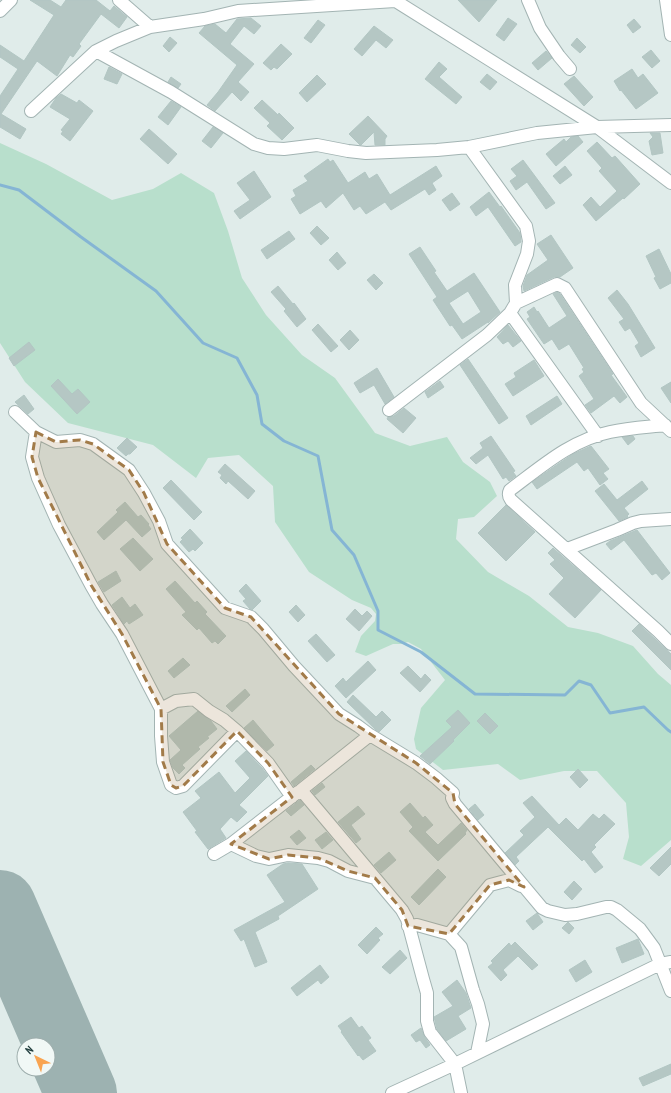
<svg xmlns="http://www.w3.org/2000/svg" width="671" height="1093" font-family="'PT Sans Narrow',sans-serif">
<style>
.green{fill:#b8dfcc}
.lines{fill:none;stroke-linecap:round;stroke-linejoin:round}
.stream{stroke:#85b5d4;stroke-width:3}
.runway{stroke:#9db2b1;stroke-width:72}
.building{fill:#b5c7c4;stroke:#b2c6c3;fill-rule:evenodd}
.minor-casing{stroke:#a3b4b3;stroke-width:14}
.minor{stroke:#fff;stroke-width:12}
.marked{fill:#a27b49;fill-opacity:0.2;stroke:#a27b49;stroke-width:3;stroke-dasharray:8 5;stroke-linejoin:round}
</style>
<rect width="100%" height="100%" fill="#e0ecea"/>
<!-- green -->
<path class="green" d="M 0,143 L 46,164 L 112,200 L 153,189 L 181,173 L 214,193 L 228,231 L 242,278 L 266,315 L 302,355 L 335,378 L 375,433 L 410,446 L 447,437 L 463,462 L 490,482 L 497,496 L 474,517 L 458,519 L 456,539 L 488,572 L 529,596 L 568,627 L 598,633 L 633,646 L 658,674 L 671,685 L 671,840 L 641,866 L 623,859 L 629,837 L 626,803 L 597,771 L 564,771 L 520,780 L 498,764 L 443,770 L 416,749 L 414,739 L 421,708 L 445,680 L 421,649 L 408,642 L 401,644 L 393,644 L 366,656 L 355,652 L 361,636 L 375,621 L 376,614 L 371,608 L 352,600 L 309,572 L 275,522 L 273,486 L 239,455 L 208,458 L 196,478 L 153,445 L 68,423 L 25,382 L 0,343 Z"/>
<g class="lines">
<!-- stream -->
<path class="stream" d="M 0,185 L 19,190 L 81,237 L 156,291 L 203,343 L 237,358 L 257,395 L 262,424 L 284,441 L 318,456 L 332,530 L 354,555 L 378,611 L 378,630 L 421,652 L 475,694 L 565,695 L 579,681 L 591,685 L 610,713 L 644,707 L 668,730 L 671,732"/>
<!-- runway -->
<path class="runway" d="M 0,906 L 81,1093"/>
</g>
<!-- building -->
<path class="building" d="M 30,0 L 50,0 L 61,7 L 66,0 L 96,0 L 110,11 L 114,6 L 127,17 L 119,28 L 101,14 L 79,44 L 81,46 L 73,57 L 70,55 L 57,76 L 37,61 L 1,114 L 26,129 L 20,139 L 0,127 L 0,96 L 18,69 L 0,57 L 0,45 L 24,61 L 54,15 Z
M 458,0 L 497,0 L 479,22 Z
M 251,18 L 261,26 L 254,34 L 244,26 L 230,44 L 254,64 L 238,82 L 249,92 L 241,101 L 232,92 L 215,111 L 207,105 L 218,92 L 237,65 L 199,33 L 205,26 L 215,24 L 226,33 L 237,19 Z
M 508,18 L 517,24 L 504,41 L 496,35 Z
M 634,19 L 641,27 L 633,33 L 627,25 Z
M 318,20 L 325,25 L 311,43 L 304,38 Z
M 374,26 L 393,40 L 386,48 L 376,40 L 362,56 L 354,49 Z
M 170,37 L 177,43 L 169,52 L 163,46 Z
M 577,38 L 586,47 L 580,53 L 571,45 Z
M 281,44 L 292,54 L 277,69 L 274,67 L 271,70 L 263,63 Z
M 651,50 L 660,61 L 652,68 L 642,57 Z
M 546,51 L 552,58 L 538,70 L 532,63 Z
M 439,62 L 447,69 L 439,77 L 462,97 L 456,104 L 425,79 Z
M 109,67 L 122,74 L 117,84 L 104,79 Z
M 632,69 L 638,78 L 643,74 L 658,93 L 636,109 L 621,90 L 620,91 L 614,81 Z
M 487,74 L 497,82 L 490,90 L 480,82 Z
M 317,75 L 326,84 L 307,102 L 299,93 Z
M 574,76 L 593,97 L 584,106 L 564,84 Z
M 171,77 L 181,84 L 178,88 L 168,82 Z
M 61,94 L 77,103 L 79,100 L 93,111 L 70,141 L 61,134 L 63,131 L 61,130 L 70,119 L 50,107 L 56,98 Z
M 262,100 L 278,115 L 279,113 L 294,128 L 282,140 L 267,126 L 270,123 L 254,108 Z
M 171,101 L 181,107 L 168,125 L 158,117 Z
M 368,116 L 387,136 L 385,139 L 385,145 L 375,145 L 374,132 L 361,145 L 360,145 L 349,134 Z
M 213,127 L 223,133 L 211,148 L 202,141 Z
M 149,129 L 177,154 L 168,164 L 140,139 Z
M 650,133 L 660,133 L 663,153 L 652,155 L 649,141 L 653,137 Z
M 578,136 L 583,142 L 556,166 L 546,154 L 564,139 L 566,142 L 571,137 Z
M 597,142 L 612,158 L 615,156 L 640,184 L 624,199 L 623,198 L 596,221 L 583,205 L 591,197 L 600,207 L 617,191 L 599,171 L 602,168 L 587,151 Z
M 328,159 L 330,162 L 333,160 L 348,183 L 365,172 L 369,179 L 377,174 L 390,195 L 436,166 L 442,176 L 432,183 L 436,190 L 429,195 L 425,189 L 391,210 L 385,202 L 366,214 L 360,206 L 354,210 L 343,193 L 326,208 L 321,201 L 300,214 L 291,199 L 296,196 L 293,190 L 308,181 L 304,176 Z
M 523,160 L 555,203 L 546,209 L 527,182 L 516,190 L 510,181 L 517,176 L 511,169 Z
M 565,166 L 572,175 L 560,184 L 553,176 Z
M 254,171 L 271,197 L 240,219 L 234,211 L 250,200 L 237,183 Z
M 489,192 L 500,207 L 501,206 L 520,233 L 521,242 L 515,246 L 488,207 L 476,216 L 470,207 Z
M 452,193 L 460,204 L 450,211 L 442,200 Z
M 317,226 L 329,238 L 321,245 L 310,233 Z
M 289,231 L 295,239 L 267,259 L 261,250 Z
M 551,235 L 573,268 L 560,277 L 554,277 L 524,291 L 523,286 L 527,275 L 548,260 L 537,244 Z
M 420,247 L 436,271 L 434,272 L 447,291 L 474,273 L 500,312 L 488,323 L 488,322 L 462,339 L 452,325 L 450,326 L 433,300 L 437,297 L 409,254 ZM 468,291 L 481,312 L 463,324 L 449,303 Z
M 659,249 L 671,274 L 671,283 L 660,289 L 654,278 L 656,277 L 646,256 Z
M 337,252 L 346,263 L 338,270 L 329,260 Z
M 374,274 L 383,283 L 376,290 L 367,280 Z
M 278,286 L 293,304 L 294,303 L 306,319 L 297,327 L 284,311 L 286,309 L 271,292 Z
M 617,290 L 628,304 L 655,348 L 641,357 L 635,346 L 639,343 L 630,328 L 625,331 L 619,322 L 624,319 L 608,298 Z
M 557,292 L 560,294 L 613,374 L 611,375 L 627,397 L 620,403 L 614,396 L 591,413 L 585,405 L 594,399 L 579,376 L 584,372 L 582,369 L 584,368 L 569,344 L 559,350 L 552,339 L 544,344 L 527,319 L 530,317 L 527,312 L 534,307 L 537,312 L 538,311 L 549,328 L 567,316 L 553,294 Z
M 318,324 L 338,346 L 331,352 L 312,330 Z
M 508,325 L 521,341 L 513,347 L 508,341 L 503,344 L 497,337 Z
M 350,330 L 359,340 L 349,350 L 340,340 Z
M 29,342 L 35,350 L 14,366 L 9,358 Z
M 468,359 L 508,418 L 499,424 L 460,365 Z
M 534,360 L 544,376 L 513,396 L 505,384 L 516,377 L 514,373 Z
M 377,368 L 394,397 L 385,404 L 374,385 L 360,393 L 354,383 Z
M 58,379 L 72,394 L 78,389 L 90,402 L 77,414 L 51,386 Z
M 440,381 L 444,387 L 428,398 L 425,392 Z
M 671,382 L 671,403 L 661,388 Z
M 24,395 L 34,409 L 28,414 L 15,402 Z
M 557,396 L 562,404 L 531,425 L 526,416 Z
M 404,408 L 416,418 L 403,433 L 387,419 L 388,417 L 394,416 Z
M 491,436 L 515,471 L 513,472 L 516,476 L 509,481 L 506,477 L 503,479 L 488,455 L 476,464 L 470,458 L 483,448 L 480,443 Z
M 633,436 L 635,439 L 628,445 L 622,437 Z
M 127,438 L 137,447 L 130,454 L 128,454 L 126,456 L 117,448 Z
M 591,446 L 609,469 L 603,473 L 608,479 L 600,485 L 588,468 L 584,471 L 577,462 L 537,489 L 532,482 L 561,462 L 573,454 Z
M 225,464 L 255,491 L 248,499 L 228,481 L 226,484 L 220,478 L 222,475 L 218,472 Z
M 171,480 L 202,512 L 194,520 L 163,488 Z
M 642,481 L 648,489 L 624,508 L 629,514 L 627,516 L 628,517 L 619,521 L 595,491 L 604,484 L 617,500 Z
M 125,502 L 138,517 L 141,515 L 149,524 L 148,525 L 151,529 L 142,537 L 126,520 L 104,540 L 97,532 L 118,512 L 116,510 Z
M 506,505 L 535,532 L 506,561 L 478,533 Z
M 190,529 L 203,543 L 195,551 L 193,549 L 189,552 L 180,542 L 183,539 L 181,538 Z
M 637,530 L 670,573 L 662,580 L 656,573 L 652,575 L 624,540 L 611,550 L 606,544 L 610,541 Z
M 133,538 L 153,559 L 140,571 L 120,549 Z
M 553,548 L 601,590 L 575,618 L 549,594 L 564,578 L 550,564 L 555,560 L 548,553 Z
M 116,571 L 121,581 L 104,592 L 98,582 Z
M 175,581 L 195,603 L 197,601 L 207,612 L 205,614 L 226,636 L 218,644 L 215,641 L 212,643 L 199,628 L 197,630 L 182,615 L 186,612 L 166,589 Z
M 246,584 L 261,601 L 252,610 L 250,609 L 243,601 L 246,599 L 239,591 Z
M 122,597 L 130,608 L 135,604 L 143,615 L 129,624 L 127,621 L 124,624 L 112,605 Z
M 296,605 L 305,615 L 298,622 L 289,612 Z
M 355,609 L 362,616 L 367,611 L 372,616 L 359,631 L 346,619 Z
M 639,624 L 671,654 L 671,670 L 632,631 Z
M 316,634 L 335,655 L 327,662 L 308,641 Z
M 183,658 L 190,665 L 174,678 L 168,671 Z
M 368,661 L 376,670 L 346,698 L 335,686 L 343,678 L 346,682 Z
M 408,666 L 421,679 L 425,674 L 431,680 L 420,692 L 400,673 Z
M 245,689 L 250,695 L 232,712 L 226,706 Z
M 353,695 L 376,717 L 382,711 L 391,720 L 379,732 L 376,730 L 347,702 Z
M 458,710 L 470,723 L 453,740 L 454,741 L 430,764 L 420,756 L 452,727 L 446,721 Z
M 198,711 L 211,721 L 217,729 L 207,737 L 209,738 L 198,747 L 200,749 L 182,765 L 185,768 L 179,774 L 173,768 L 170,760 L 181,750 L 169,736 Z
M 485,713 L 498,726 L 490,734 L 477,721 Z
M 253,720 L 274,745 L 267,751 L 244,728 Z
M 246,751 L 262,768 L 268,776 L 239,805 L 247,812 L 237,822 L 231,817 L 220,829 L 226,838 L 208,849 L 195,832 L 197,831 L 183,812 L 201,798 L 195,791 L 219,772 L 235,793 L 250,778 L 235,761 Z
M 311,765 L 315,769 L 294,786 L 291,782 Z
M 578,769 L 588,780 L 580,788 L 570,777 Z
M 322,783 L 325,787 L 315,795 L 312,791 Z
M 532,796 L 559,825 L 566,818 L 578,830 L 593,814 L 599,819 L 604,814 L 615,824 L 594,845 L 596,847 L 591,852 L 603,867 L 595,873 L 584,859 L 582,861 L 548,827 L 516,857 L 519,861 L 515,865 L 505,853 L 524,835 L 520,831 L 535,817 L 523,803 Z
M 300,800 L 304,805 L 291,816 L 286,811 Z
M 410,803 L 423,818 L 425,816 L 433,825 L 425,832 L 438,845 L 461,823 L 467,830 L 465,833 L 466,834 L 438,861 L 409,831 L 413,827 L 400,812 Z
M 475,804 L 484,815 L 478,820 L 469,809 Z
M 358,806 L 365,814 L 351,825 L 361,839 L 356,843 L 338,822 Z
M 299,830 L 306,838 L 297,845 L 290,837 Z
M 326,832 L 333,840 L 322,849 L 315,840 Z
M 671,847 L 671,864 L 659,876 L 650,868 Z
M 389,852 L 396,860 L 381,873 L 374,865 Z
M 288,863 L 302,864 L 318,889 L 278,916 L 279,919 L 255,932 L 267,962 L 255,967 L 244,939 L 241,941 L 234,930 L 285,902 L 267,875 L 283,864 Z
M 438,869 L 446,877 L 419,905 L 411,897 Z
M 574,881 L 582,889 L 572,900 L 564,892 Z
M 537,913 L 543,922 L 533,930 L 526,921 Z
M 568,922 L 574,928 L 569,934 L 562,928 Z
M 376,927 L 383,934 L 378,938 L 380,940 L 367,954 L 358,945 Z
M 638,939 L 644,954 L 622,963 L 616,948 Z
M 515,942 L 538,965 L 532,970 L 518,956 L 503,970 L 507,975 L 501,981 L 488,967 L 493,963 L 491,961 L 509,943 L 511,946 Z
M 400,950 L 407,958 L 390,974 L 382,967 Z
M 585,960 L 592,972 L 576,982 L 569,970 Z
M 320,965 L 329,977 L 321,984 L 318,980 L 297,996 L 291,988 Z
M 457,980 L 466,993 L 471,1008 L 458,1016 L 466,1029 L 446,1041 L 437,1029 L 434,1017 L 453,1006 L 442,992 Z
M 351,1017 L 359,1028 L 362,1026 L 371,1038 L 368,1040 L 376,1051 L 363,1060 L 359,1055 L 358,1056 L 341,1032 L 342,1031 L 338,1026 Z
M 421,1028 L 424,1036 L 430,1045 L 426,1048 L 420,1040 L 416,1042 L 411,1035 Z
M 671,1064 L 671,1074 L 643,1086 L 639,1078 Z"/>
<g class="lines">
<!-- minor casing -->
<g class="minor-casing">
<path id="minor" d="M 119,0 L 150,27
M 394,0 L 597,127 L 671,183
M 528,0 L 540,28 L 559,56 L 570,69
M 666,0 L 671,35
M 0,11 L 11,0
M 96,51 L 171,92 L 254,144 L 268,148 L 284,149 L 317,145 L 348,151 L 366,153 L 437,150 L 469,147 L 537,133 L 597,127 L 671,125
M 31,111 L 96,51 L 116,41 L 150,27 L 204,19 L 238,11 L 395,1
M 516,303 L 557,284 L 565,288 L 641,403 L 671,431
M 510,313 L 598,436
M 389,410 L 487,335 L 510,313 L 516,303 L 515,285 L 527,254 L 529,241 L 526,226 L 469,147
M 15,412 L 36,432 L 56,442 L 80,440 L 93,444 L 129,470 L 144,493 L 159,521 L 167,544 L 225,608 L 251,617 L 263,629 L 294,666 L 339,714 L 358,726 L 370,735 L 416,763 L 436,778 L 453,793 L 452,798 L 455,804 L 542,908 L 548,911 L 565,915 L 577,914 L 606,907 L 611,907 L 617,910 L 640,929 L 654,948 L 671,991
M 665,425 C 647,427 628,428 610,432 C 571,440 541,467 510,490 C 508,494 508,496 511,500 L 658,631 L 671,644
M 36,432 L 32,457 L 38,478 L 59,525 L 91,585 L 102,604 L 122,634 L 161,709 L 161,736 L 163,762 L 171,785 L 176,788 L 183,786 L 237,731
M 567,549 L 617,530 L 633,523 L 641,521 L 671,519
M 161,709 L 176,701 L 194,699 L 209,711 L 224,720 L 237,731 L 268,763 L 292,797
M 370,735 L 301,790 L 402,910 L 407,919 L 423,979 L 427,993 L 427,1021 L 430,1032 L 455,1064 L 461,1093
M 231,844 L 256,856 L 269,859 L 288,855 L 318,858 L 329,861 L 348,871 L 375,878
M 214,854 L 231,844 L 298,792
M 408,926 L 417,925 L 449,934 L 490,885 L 509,880 L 521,886
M 449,934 L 461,947 L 473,990 L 478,1004 L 483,1024 L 477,1053
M 392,1093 L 455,1064 L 660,964 L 671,962"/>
</g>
<!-- minor -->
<use href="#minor" class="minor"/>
</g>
<!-- marked area -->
<path class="marked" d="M 36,432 L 56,442 L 80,440 L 93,444 L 129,470 L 144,493 L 167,544 L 225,608 L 251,617 L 339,714 L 416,763 L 453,793 L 455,804 L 524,887 L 509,880 L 490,885 L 449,934 L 408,926 L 402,910 L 375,878 L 348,871 L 318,858 L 288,855 L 269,859 L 231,844 L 292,797 L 268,763 L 237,731 L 183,786 L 176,788 L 171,785 L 163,762 L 161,709 L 122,634 L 91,585 L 38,478 L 32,457 Z"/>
<!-- north arrow -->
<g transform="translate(36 1057) rotate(317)"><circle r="19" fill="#f1f8f6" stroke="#9dadac"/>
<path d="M0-3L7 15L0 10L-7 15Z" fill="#f9a451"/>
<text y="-6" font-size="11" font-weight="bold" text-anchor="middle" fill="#203d3d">N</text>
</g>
</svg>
